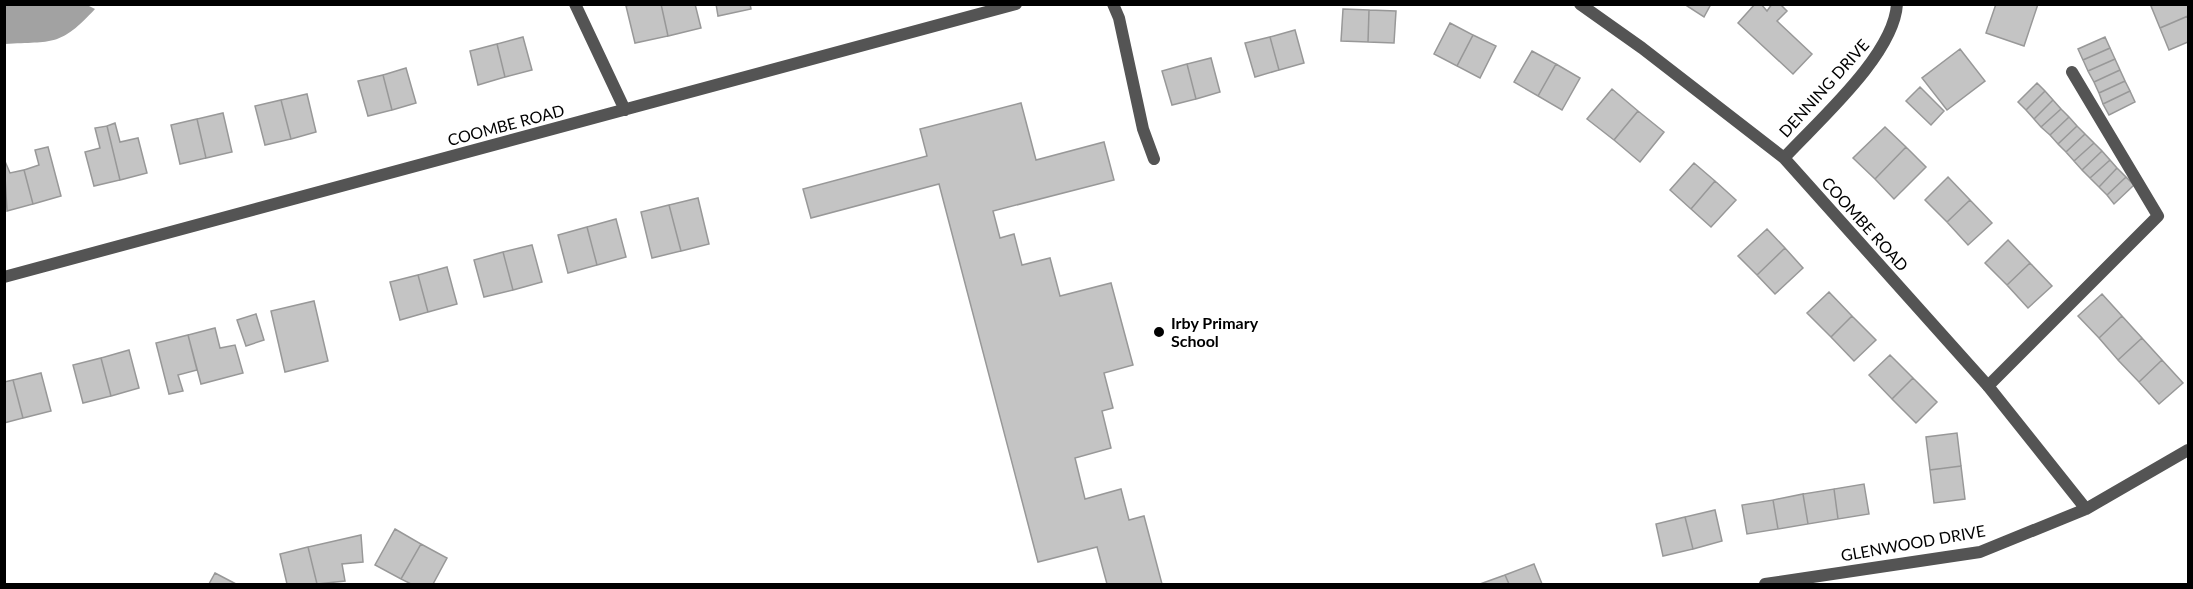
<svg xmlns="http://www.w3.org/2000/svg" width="2193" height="589" font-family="Lato,sans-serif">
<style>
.water{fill:#a2a2a2}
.building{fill:#c4c4c4;stroke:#989898;stroke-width:1.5}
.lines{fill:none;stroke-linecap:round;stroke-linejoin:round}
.lane{stroke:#545454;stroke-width:12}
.street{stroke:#545454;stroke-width:12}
.poi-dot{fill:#000;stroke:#fff;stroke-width:2}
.labels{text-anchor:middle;stroke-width:6;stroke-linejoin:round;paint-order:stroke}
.street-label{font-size:16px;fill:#000;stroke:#fff}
.poi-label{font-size:16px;font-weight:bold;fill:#000;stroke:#fff;text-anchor:start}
</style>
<rect width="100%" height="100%" fill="#fff"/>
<!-- water -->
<path class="water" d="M 5,4 L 87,5 L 95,9 C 60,47 53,41 5,44 Z"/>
<!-- building -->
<path class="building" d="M 632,4 L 661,4 L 668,36 L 635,43 L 626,6 Z
M 661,4 L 695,4 L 701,28 L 668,36 Z
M 716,4 L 750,4 L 751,9 L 718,16 Z
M 1684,4 L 1711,4 L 1704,17 Z
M 1755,4 L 1761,4 L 1767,11 L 1772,4 L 1780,4 L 1787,11 L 1777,21 L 1812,54 L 1793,74 L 1738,23 Z
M 1996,4 L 2038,4 L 2024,46 L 1986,33 Z
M 2155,4 L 2188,4 L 2188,16 L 2160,28 L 2151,6 Z
M 1343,9 L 1369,10 L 1368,42 L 1341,41 Z
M 1369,10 L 1396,11 L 1394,43 L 1368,42 Z
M 2188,16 L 2188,42 L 2169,50 L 2160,28 Z
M 1450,23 L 1473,35 L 1457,66 L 1434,54 Z
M 1295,30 L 1304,63 L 1279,70 L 1270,37 Z
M 1473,35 L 1496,46 L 1480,78 L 1457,66 Z
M 523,37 L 532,70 L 505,77 L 497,44 Z
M 1270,37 L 1279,70 L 1255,77 L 1245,43 Z
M 2105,37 L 2110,48 L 2083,60 L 2078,49 Z
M 497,44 L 505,77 L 478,85 L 470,51 Z
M 2110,48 L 2115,59 L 2088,71 L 2083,60 Z
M 1960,49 L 1985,81 L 1947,110 L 1922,78 Z
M 1532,51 L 1556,64 L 1538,96 L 1514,82 Z
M 1211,58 L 1220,92 L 1196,99 L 1187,64 Z
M 2115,59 L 2120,70 L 2094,82 L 2088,71 Z
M 1187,64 L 1196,99 L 1172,105 L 1162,71 Z
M 1556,64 L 1580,78 L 1562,110 L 1538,96 Z
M 406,68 L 416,103 L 392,110 L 383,75 Z
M 2120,70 L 2125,81 L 2099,93 L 2094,82 Z
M 383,75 L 392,110 L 368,116 L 358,81 Z
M 2125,81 L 2130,91 L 2103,104 L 2099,93 Z
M 2037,83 L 2045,91 L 2026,110 L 2018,102 Z
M 1920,87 L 1944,111 L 1931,125 L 1906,101 Z
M 1612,89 L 1638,111 L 1614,140 L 1587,119 Z
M 2045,91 L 2053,100 L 2034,119 L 2026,110 Z
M 2130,91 L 2135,102 L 2109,115 L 2103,104 Z
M 307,94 L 316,132 L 291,139 L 281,100 Z
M 281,100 L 291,139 L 265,145 L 255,106 Z
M 2053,100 L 2061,109 L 2041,127 L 2034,119 Z
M 1021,103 L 1036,160 L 1104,142 L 1114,180 L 993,211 L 1000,238 L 1014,234 L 1022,265 L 1050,258 L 1060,296 L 1111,283 L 1133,365 L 1104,373 L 1113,408 L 1102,411 L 1111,448 L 1075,458 L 1085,499 L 1121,489 L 1129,520 L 1144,516 L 1162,584 L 1107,584 L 1097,547 L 1038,562 L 939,184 L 811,218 L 803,189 L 927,156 L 920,129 Z
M 2061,109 L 2069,117 L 2050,135 L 2041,127 Z
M 1638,111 L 1664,132 L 1640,162 L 1614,140 Z
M 223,113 L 232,152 L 206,158 L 197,119 Z
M 2069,117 L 2077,126 L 2058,144 L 2050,135 Z
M 197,119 L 206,158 L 180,164 L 171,125 Z
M 115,123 L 120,142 L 138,138 L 147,173 L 120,180 L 107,126 Z
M 107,126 L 120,180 L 94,186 L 85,152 L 100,148 L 95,128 Z
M 2077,126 L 2085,134 L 2066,152 L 2058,144 Z
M 1885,127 L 1906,147 L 1875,179 L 1853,158 Z
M 2085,134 L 2094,143 L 2074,161 L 2066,152 Z
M 2094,143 L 2102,151 L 2082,170 L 2074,161 Z
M 48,147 L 61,196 L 33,204 L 24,170 L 39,165 L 35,150 Z
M 1906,147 L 1926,167 L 1894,199 L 1875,179 Z
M 2102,151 L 2110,160 L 2090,178 L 2082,170 Z
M 4,159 L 10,173 L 24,170 L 33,204 L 7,211 Z
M 2110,160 L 2117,168 L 2099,187 L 2090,178 Z
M 1694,163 L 1715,181 L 1691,209 L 1670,190 Z
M 2117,168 L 2126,177 L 2107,195 L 2099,187 Z
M 1948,177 L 1970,200 L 1947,222 L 1925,200 Z
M 2126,177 L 2134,185 L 2114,204 L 2107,195 Z
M 1715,181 L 1736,200 L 1711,227 L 1691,209 Z
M 698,198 L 709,244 L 681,251 L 669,205 Z
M 1970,200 L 1992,223 L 1968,245 L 1947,222 Z
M 669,205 L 681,251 L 652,258 L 641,212 Z
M 616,219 L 626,257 L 597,265 L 587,227 Z
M 587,227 L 597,265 L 568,273 L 558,235 Z
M 1767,229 L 1785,248 L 1757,275 L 1738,256 Z
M 2008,240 L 2030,263 L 2007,285 L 1985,263 Z
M 532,245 L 542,282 L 513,290 L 503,252 Z
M 1785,248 L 1803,268 L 1775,294 L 1757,275 Z
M 503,252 L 513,290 L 484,297 L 474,260 Z
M 2030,263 L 2052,286 L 2028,308 L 2007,285 Z
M 447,267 L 457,304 L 428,312 L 418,275 Z
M 418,275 L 428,312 L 400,320 L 390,282 Z
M 1829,292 L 1852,316 L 1831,337 L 1807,313 Z
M 2102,294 L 2122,316 L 2099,338 L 2078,316 Z
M 314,301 L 328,361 L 285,372 L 271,311 Z
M 256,314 L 264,340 L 246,346 L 237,320 Z
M 1852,316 L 1876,340 L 1854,361 L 1831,337 Z
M 2122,316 L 2142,338 L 2118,360 L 2099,338 Z
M 215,328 L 220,348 L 235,345 L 243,373 L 201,384 L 188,335 Z
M 188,335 L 197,370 L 178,375 L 183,391 L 169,394 L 156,343 Z
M 2142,338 L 2162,360 L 2139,382 L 2118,360 Z
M 129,350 L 139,388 L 111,396 L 101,358 Z
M 1890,355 L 1913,378 L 1892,399 L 1869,375 Z
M 101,358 L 111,396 L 83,403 L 73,365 Z
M 2162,360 L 2183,383 L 2159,404 L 2139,382 Z
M 41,373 L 51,411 L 23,418 L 13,380 Z
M 1913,378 L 1937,402 L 1916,423 L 1892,399 Z
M 13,380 L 23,418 L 4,423 L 4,382 Z
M 1957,433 L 1961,466 L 1930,470 L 1926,437 Z
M 1961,466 L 1965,499 L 1934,503 L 1930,470 Z
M 1864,484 L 1869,514 L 1838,519 L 1834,489 Z
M 1834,489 L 1838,519 L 1808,524 L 1803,494 Z
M 1803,494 L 1808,524 L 1778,529 L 1773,500 Z
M 1773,500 L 1778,529 L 1747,534 L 1742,505 Z
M 1715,510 L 1722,541 L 1693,549 L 1685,517 Z
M 1685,517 L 1693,549 L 1663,556 L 1656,524 Z
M 395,529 L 421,544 L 401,579 L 375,565 Z
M 361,535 L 363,562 L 342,564 L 345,581 L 317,584 L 308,547 Z
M 421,544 L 447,558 L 433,584 L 411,584 L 401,579 Z
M 308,547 L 317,584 L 287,584 L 280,554 Z
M 1534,564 L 1542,584 L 1509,584 L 1505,575 Z
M 215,573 L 236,584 L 209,584 Z
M 1505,575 L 1509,584 L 1480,584 Z"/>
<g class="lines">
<!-- lane -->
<path class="lane" d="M 1113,4 L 1119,18 L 1143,129 L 1154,159
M 1988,386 L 2158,216 L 2072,72"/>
<!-- street -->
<path class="street" d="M 575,4 L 625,110
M 1580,4 L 1642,48 L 1784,158 L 1988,386 L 2086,509
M 1784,158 C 1818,121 1894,55 1897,4
M 4,277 L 1016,4
M 1765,584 L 1980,552 L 2086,509 L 2188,450"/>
</g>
<!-- markers -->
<circle class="poi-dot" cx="1159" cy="332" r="6"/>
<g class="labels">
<!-- street labels -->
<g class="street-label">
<text transform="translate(1824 88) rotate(-48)" y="6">DENNING DRIVE</text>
<text transform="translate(506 125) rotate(-15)" y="6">COOMBE ROAD</text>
<text transform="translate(1865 224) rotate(48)" y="6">COOMBE ROAD</text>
<text transform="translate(1913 543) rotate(-10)" y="6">GLENWOOD DRIVE</text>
</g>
<!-- poi labels -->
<g class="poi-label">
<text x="1171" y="329">Irby Primary<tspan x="1171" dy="18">School</tspan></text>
</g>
</g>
<!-- border -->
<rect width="2193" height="589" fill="none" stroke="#000000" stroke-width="12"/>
</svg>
